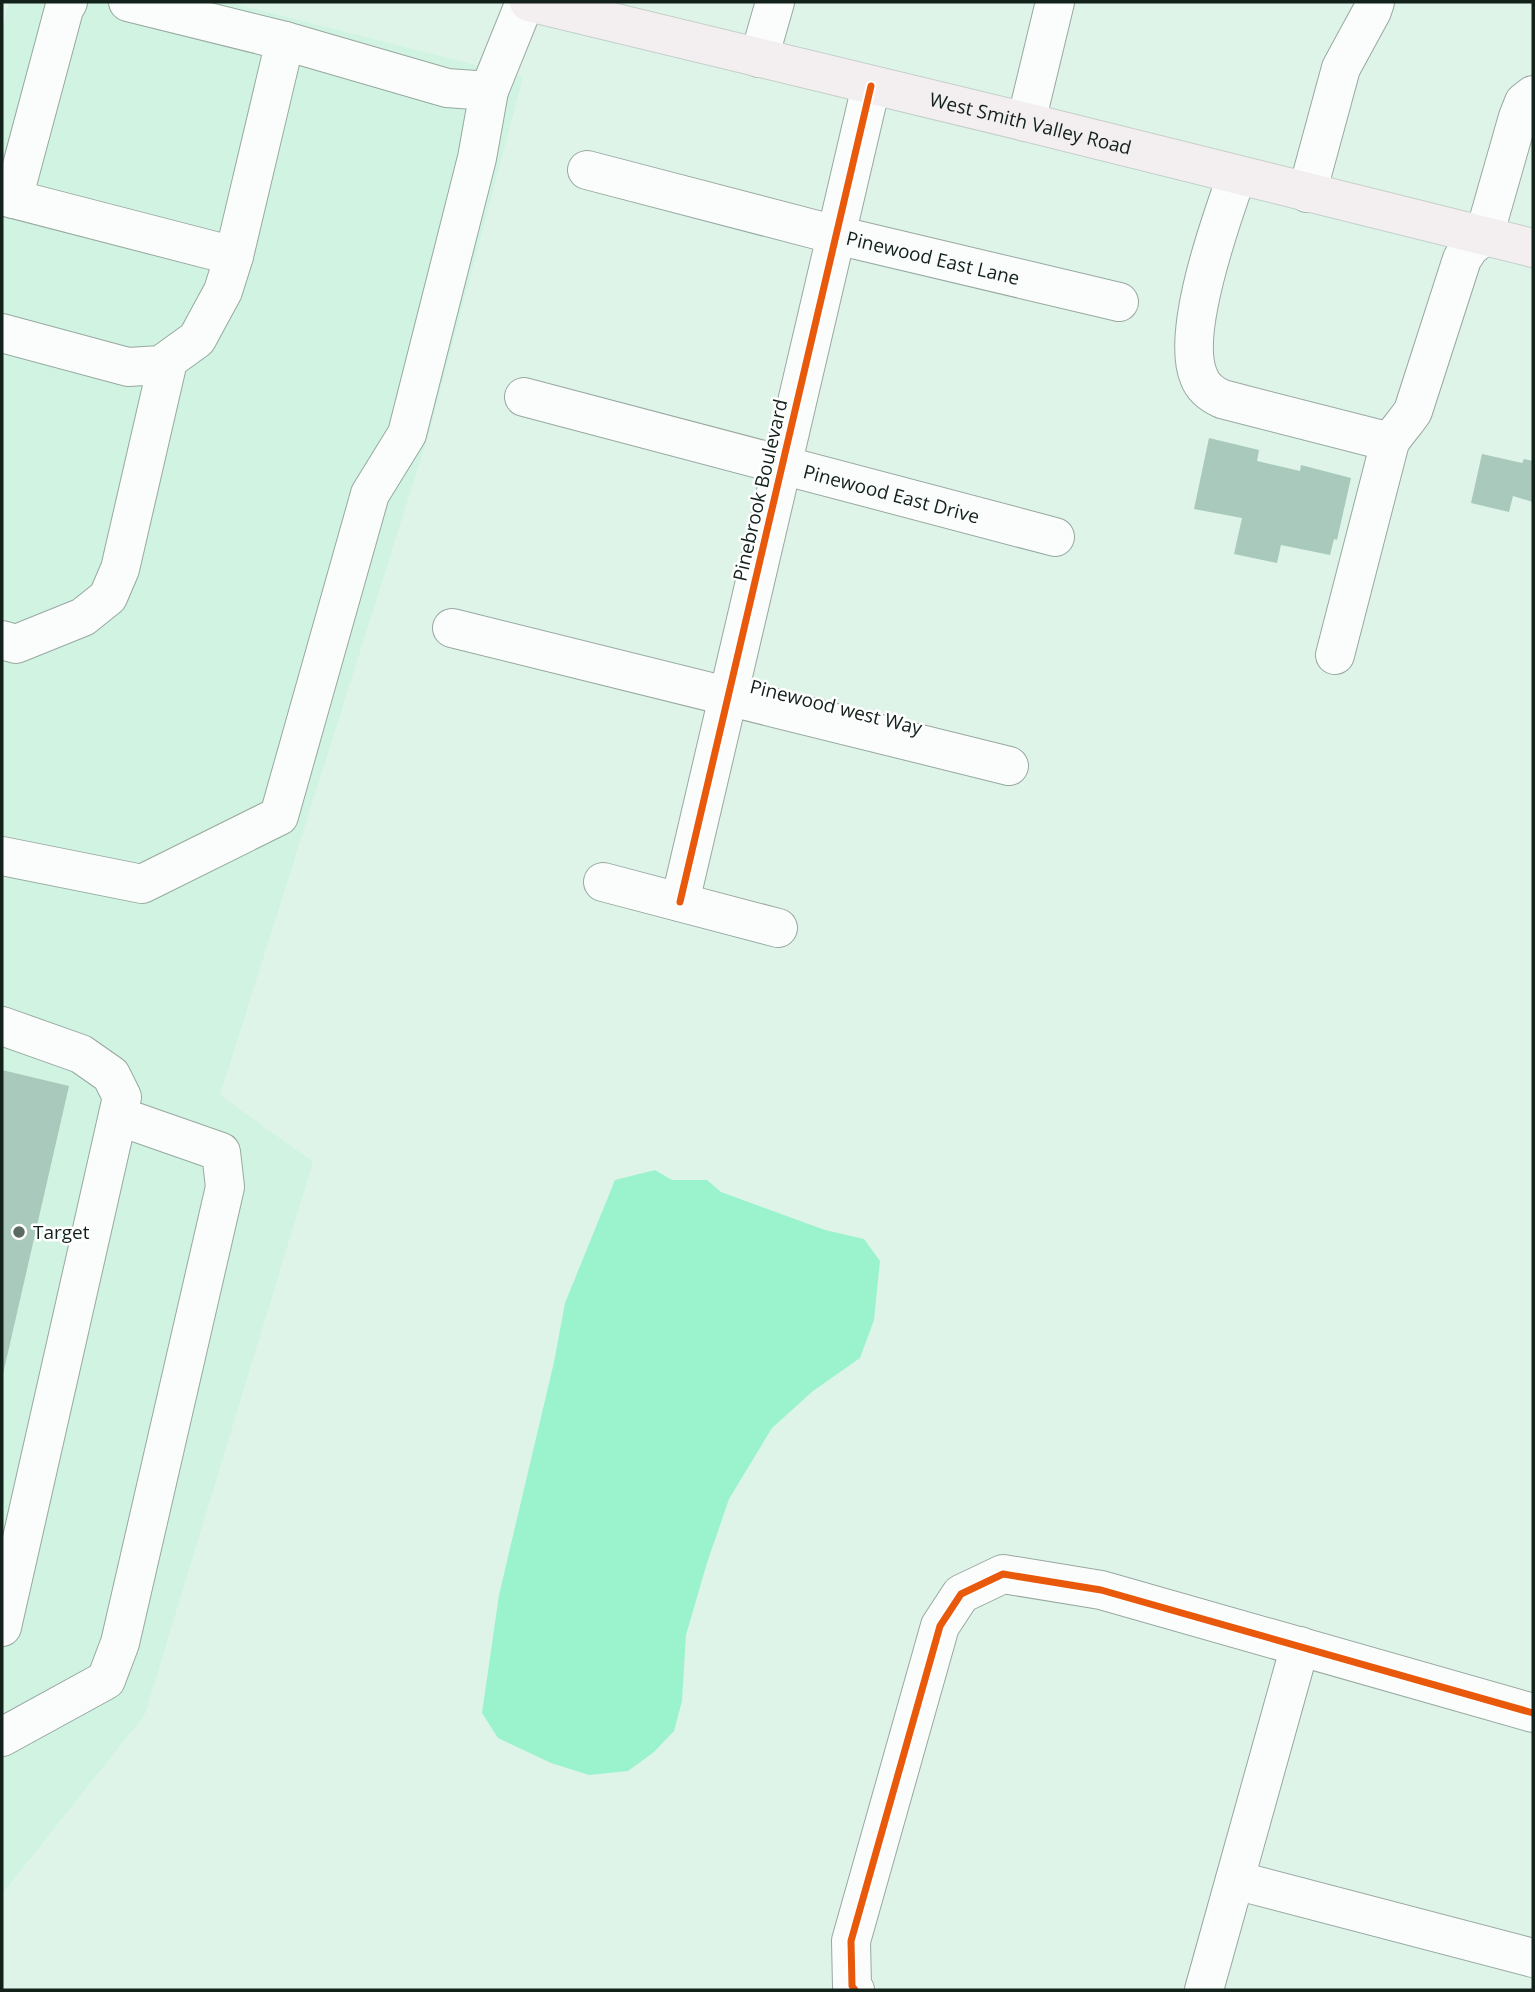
<svg xmlns="http://www.w3.org/2000/svg" width="1535" height="1992" font-family="'Open Sans',sans-serif">
<style>
.built{fill:#d0f3e2}
.water{fill:#9bf3ce}
.building{fill:#a8c9bb}
.lines{fill:none;stroke-linecap:round;stroke-linejoin:round}
.minor-casing{stroke:#98a8a0;stroke-width:40}
.major-casing{stroke:#c4cfc9;stroke-width:40}
.minor{stroke:#fafdfc;stroke-width:38}
.major{stroke:#f3eff0;stroke-width:38}
.cycleway-casing{stroke:#fff;stroke-width:11}
.cycleway{stroke:#e8590c;stroke-width:7}
.poi-dot{fill:#5a6b63;stroke:#fff;stroke-width:2.5}
.labels{text-anchor:middle;stroke-width:5;stroke-linejoin:round;paint-order:stroke}
.street-label{font-size:19px;fill:#13211b;stroke:#fff}
.poi-label{font-size:19px;fill:#13211b;stroke:#fff;text-anchor:start}
</style>
<rect width="100%" height="100%" fill="#def4e9"/>
<!-- built -->
<path class="built" d="M 9,2 L 227,2 L 523,77 L 429,433 L 220,1095 L 313,1162 L 145,1714 L 2,1894 L 2,31 Z"/>
<!-- water -->
<path class="water" d="M 655,1170 L 672,1180 L 707,1180 L 721,1192 L 825,1230 L 864,1239 L 880,1261 L 874,1320 L 860,1358 L 813,1391 L 772,1428 L 729,1499 L 707,1563 L 686,1635 L 682,1701 L 674,1731 L 654,1752 L 628,1771 L 589,1775 L 551,1763 L 498,1738 L 482,1713 L 499,1595 L 554,1362 L 565,1303 L 615,1180 Z"/>
<!-- building -->
<path class="building" d="M 1209,438 L 1259,450 L 1257,461 L 1300,471 L 1301,465 L 1351,478 L 1337,540 L 1334,539 L 1330,555 L 1281,545 L 1277,563 L 1234,554 L 1242,518 L 1194,509 Z
M 1482,454 L 1522,463 L 1524,459 L 1533,461 L 1533,502 L 1513,496 L 1509,512 L 1471,503 Z
M 2,1070 L 69,1086 L 3,1374 L 2,1373 Z"/>
<g class="lines">
<!-- minor casing -->
<g class="minor-casing">
<g id="minor">
<path d="M 128,2 L 285,41"/>
<path d="M 759,58 L 775,2"/>
<path d="M 1026,122 L 1055,2"/>
<path id="s1" d="M 587,170 L 836,235 L 1119,302"/>
<path d="M 1237,175 C 1221,220 1180,334 1199,377 C 1203,388 1211,394 1222,399 L 1390,442"/>
<path d="M 1307,193 L 1341,68 L 1372,11 L 1375,2"/>
<path d="M 2,196 L 234,256"/>
<path d="M 13,199 L 64,9 L 68,2"/>
<path d="M 2,333 L 128,367 L 161,365 L 197,339 L 223,291 L 234,256 L 285,41 L 447,88 L 489,91 L 525,2"/>
<path id="s2" d="M 524,397 L 1055,537"/>
<path d="M 452,628 L 1009,766"/>
<path d="M 2,640 L 16,644 L 83,617 L 108,597 L 120,569 L 168,361"/>
<path d="M 1335,655 L 1390,442 C 1397,431 1406,422 1413,411 L 1462,259 L 1470,247 L 1484,236 L 1518,117 L 1524,102 L 1533,95"/>
<path d="M 2,856 L 142,884 L 279,816 L 370,494 L 407,434 L 477,158 L 489,91"/>
<path d="M 603,882 L 778,928"/>
<path d="M 680,902 L 871,86"/>
<path d="M 2,1026 L 81,1054 L 111,1075 L 122,1097 L 2,1627"/>
<path d="M 2,1737 L 106,1680 L 120,1643 L 225,1187 L 221,1152 L 118,1116"/>
<path d="M 1235,1880 L 1533,1958"/>
<path d="M 855,1990 L 852,1986 L 851,1941 L 940,1626 L 961,1594 L 1003,1574 L 1101,1590 L 1533,1713"/>
<path d="M 1204,1990 L 1300,1646"/>
</g>
</g>
<!-- major casing -->
<g class="major-casing">
<g id="major">
<path id="s3" d="M 529,2 L 1026,122 L 1533,248"/>
</g>
</g>
<!-- minor -->
<use href="#minor" class="minor"/>
<!-- major -->
<use href="#major" class="major"/>
<!-- cycleway casing -->
<g class="cycleway-casing">
<path id="cycleway" d="M 680,902 L 871,86
M 855,1990 L 852,1986 L 851,1941 L 940,1626 L 961,1594 L 1003,1574 L 1101,1590 L 1533,1713"/>
</g>
<!-- cycleway -->
<use href="#cycleway" class="cycleway"/>
</g>
<!-- markers -->
<circle class="poi-dot" cx="19" cy="1232" r="7"/>
<g class="labels">
<!-- street labels -->
<g class="street-label">
<text dy="7" stroke="none"><textPath href="#s3" startOffset="516">West Smith Valley Road</textPath></text>
<text dy="7" stroke="none"><textPath href="#s1" startOffset="357">Pinewood East Lane</textPath></text>
<text transform="translate(760 490) rotate(-77)" y="7">Pinebrook Boulevard</text>
<text dy="7" stroke="none"><textPath href="#s2" startOffset="380">Pinewood East Drive</textPath></text>
<text transform="translate(836 707) rotate(14)" y="7">Pinewood west Way</text>
</g>
<!-- poi labels -->
<g class="poi-label">
<text x="33" y="1239">Target</text>
</g>
</g>
<!-- border -->
<rect width="1535" height="1992" fill="none" stroke="#13211b" stroke-width="7"/>
</svg>
